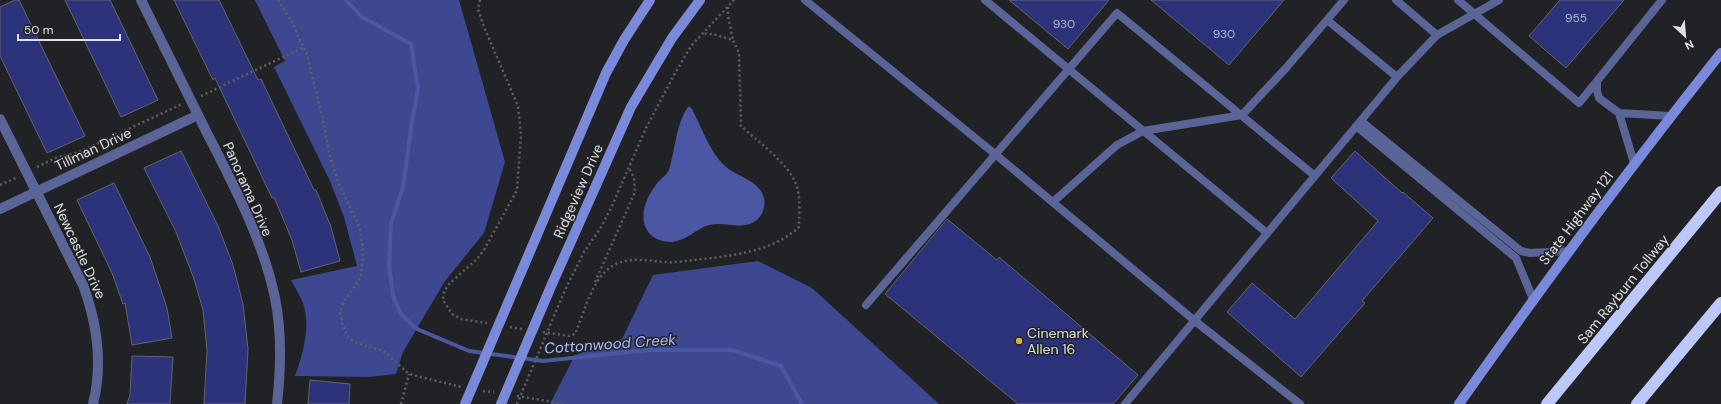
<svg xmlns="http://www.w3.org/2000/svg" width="1721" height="404" font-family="'DM Sans',sans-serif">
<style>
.forest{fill:#3e4891}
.water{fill:#4b57a2}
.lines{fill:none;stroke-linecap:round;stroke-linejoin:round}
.stream{stroke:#4b57a2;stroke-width:4}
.building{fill:#2c337a;stroke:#63656a}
.path{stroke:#5f6063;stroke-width:2.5;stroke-dasharray:2 3;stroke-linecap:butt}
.service{stroke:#5a6497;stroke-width:8}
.minor{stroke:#5a6497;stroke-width:10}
.secondary{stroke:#7a89da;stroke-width:10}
.motorway{stroke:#bcc8fa;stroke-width:12}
.poi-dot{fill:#d5b534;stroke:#212226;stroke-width:1.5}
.labels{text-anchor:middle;stroke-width:3;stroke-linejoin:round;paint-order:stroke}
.number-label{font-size:12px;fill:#b3b6ca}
.street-label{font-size:14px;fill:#e0e1e4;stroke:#212226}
.poi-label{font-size:14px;fill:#e0e1e4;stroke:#212226;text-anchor:start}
.water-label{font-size:15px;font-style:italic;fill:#adbbf9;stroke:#212226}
</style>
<rect width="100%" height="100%" fill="#212226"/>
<!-- forest -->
<path class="forest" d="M 255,0 L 459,0 L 505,162 L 484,233 L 445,281 L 403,352 L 396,374 L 368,377 L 295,376 C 303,353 311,327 303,303 C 300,295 295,288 291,280 L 357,266 L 344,217 L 330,181 L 274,67 L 285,61 Z
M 758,261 L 812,288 L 939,404 L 550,404 L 575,355 L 622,339 L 653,275 Z"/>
<!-- water -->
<path class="water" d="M 689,106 L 692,109 C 701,126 710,152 724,165 C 736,177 760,180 764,198 C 766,207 762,217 754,222 C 740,230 724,221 709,225 C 696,229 686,241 671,242 C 663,242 654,239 649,233 C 636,217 648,194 659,181 C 662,178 666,175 668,172 C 670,168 671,162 672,158 C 676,142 678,119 689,106 Z"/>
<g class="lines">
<!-- stream -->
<path class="stream" d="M 346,0 L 362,17 L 411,44 L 418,89 L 412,122 L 403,187 L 391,224 L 389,265 L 393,296 L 401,314 L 417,329 L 469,351 L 543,361 L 648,350 L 732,350 L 781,366 L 802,404"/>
</g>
<!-- building -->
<path class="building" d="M 15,0 L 19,0 L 85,136 L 47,153 L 0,56 L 0,7 Z
M 65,0 L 110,0 L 158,100 L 121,117 Z
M 174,0 L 219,0 L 258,80 L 261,79 L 314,190 L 316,190 L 331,227 L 340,261 L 301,272 L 292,240 L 274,197 L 272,198 L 215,78 L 213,80 Z
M 1009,0 L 1109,0 L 1068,49 Z
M 1151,0 L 1284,0 L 1229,65 Z
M 1560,0 L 1624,0 L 1566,68 L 1529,36 Z
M 181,151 L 218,226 L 233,265 L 243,304 L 248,349 L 245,404 L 204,404 L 207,350 L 203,310 L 194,279 L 176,232 L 144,168 Z
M 1355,151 L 1402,193 L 1403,192 L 1433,218 L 1362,301 L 1365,303 L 1301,377 L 1227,312 L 1252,283 L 1295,319 L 1378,221 L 1331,178 Z
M 114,183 L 150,257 L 167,308 L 172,338 L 132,345 L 125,303 L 123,304 L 112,273 L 77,200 Z
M 947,219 L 997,260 L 999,257 L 1138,375 L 1113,404 L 1018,404 L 885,294 Z
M 132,356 L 173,357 L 170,404 L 127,404 L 130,395 Z
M 310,380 L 350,384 L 349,404 L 308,404 Z"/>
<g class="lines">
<!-- path -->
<path class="path" d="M 278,0 L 292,22 L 307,55 L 323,120 L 330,157 L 339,184 L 360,229 L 363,251 L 361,277 L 345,300 L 340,311 L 342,323 L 347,336 L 354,342 L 383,351 L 409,374 L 461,387
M 480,0 L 478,9 L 484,27 L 518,106 L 521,135 L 517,190 L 484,250 L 477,259 L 448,285 L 444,292 L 443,300 L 452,314 L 461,319 L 487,323
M 728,7 L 728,16 L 733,40
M 201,96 L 304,47
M 37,167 L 55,158 L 79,152 L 182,104
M 0,185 L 18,177
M 595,282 L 635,192 L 634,178 L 629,168
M 510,327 L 522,329
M 543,332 L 569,336 L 575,334 C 584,313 591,283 608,269 C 626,255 646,261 666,262 C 678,263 691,260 703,259 C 737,255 773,251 799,227 C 799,213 801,196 796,184 C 789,164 756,140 741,126 L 739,53 L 733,40 L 716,35 L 702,33
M 483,391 L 494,392
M 517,396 L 566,404
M 401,404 L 409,374
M 517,404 L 565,290 L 584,252 L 600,229 L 612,206 L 646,128 L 674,75 L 691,46 L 734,0"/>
<!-- service -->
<path class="service" d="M 805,0 L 995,154 L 1195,321 L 1300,404
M 985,0 L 1267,233
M 1396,0 L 1437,35
M 1458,0 L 1579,103 L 1597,81
M 1327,20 L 1397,77
M 1619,113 L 1671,116
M 1361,121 L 1521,251 L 1530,253 L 1569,251
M 1356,126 L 1516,258 L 1533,299
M 1634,163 L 1619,113 L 1599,98 L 1597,91 L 1597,81 L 1662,0
M 1053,202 L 1117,145 L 1143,131 L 1242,115 L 1286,68 L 1344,0
M 866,305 L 1117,13 L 1315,176
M 1125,404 L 1398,76 L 1437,35 L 1499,0"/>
<!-- minor -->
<path class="minor" d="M 141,0 C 163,44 185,89 207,133 C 234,186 263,240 275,298 C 282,333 281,369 277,404
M 0,119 L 83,285 C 97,323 103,364 93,404
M 0,209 L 198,115"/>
<!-- secondary -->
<path class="secondary" d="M 465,404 L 606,73 L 624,40 L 650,0
M 501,404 L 552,284 L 631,107 L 672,38 L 700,0
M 1459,404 C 1543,285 1630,167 1721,53"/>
<!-- motorway -->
<path class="motorway" d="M 1547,404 L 1721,192
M 1637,404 L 1721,303"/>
</g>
<!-- markers -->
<circle class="poi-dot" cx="1019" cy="341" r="4"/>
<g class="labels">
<!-- number labels -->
<g class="number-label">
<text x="1576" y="22">955</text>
<text x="1064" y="28">930</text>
<text x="1224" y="38">930</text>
</g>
<!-- street labels -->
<g class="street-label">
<text transform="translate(93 149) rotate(-25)" y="5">Tillman Drive</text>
<text transform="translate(248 189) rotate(66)" y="5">Panorama Drive</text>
<text transform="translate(578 191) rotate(-66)" y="5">Ridgeview Drive</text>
<text transform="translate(1576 218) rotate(-53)" y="5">State Highway 121</text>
<text transform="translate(80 251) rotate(65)" y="5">Newcastle Drive</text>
<text transform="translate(1623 289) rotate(-51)" y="5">Sam Rayburn Tollway</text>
</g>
<!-- poi labels -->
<g class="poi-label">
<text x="1027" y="338">Cinemark<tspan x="1027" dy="16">Allen 16</tspan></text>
</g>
<!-- water labels -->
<g class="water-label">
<text transform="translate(610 344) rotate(-4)" y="5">Cottonwood Creek</text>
</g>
</g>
<!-- north arrow -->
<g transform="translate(1685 36) rotate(154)" stroke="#212226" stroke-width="3" paint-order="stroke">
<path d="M0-3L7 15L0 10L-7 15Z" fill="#e0e1e4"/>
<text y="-6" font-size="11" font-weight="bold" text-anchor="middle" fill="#e0e1e4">N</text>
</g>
<!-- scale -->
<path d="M18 34v6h102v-6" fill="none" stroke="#e0e1e4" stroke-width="2"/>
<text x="24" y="34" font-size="12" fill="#e0e1e4" stroke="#212226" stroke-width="3" paint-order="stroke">50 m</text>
</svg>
